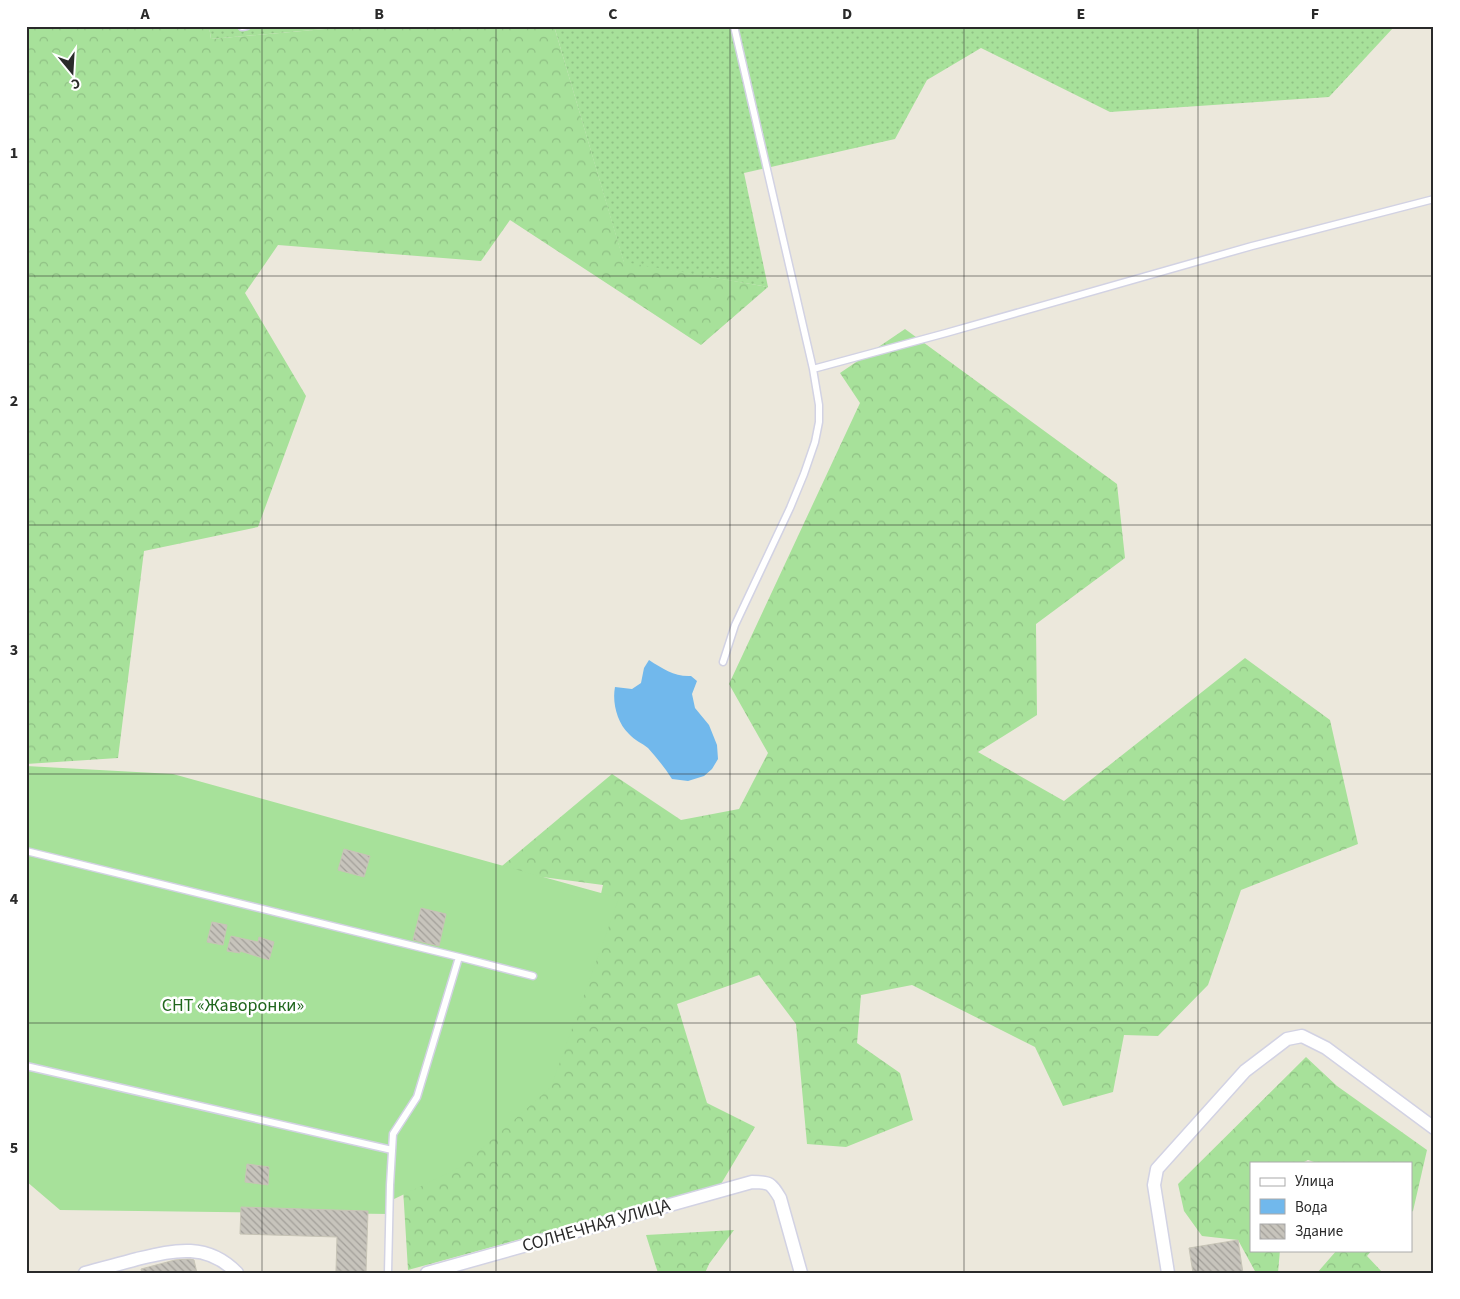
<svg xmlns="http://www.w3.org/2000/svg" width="1460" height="1299" font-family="'Source Sans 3',sans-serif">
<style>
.grass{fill:url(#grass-dots)}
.forest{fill:url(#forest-crowns)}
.garden{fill:#a7e19a}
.water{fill:#71b8ec}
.building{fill:url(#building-back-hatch);stroke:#c7c4b6}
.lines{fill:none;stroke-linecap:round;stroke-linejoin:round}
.lane-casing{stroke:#d2d2e3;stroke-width:9}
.street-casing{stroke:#d2d2e3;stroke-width:15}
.lane{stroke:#fff;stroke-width:6}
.street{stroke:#fff;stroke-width:12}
.grid{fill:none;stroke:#2a2a2a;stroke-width:1;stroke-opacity:0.55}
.labels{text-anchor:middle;stroke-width:5;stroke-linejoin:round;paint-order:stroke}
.park-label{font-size:18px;fill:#1f661b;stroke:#fff}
.street-label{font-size:18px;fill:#2a2a2a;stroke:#fff}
.neatline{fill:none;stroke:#2a2a2a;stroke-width:2}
.grid-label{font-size:16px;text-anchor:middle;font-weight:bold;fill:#2a2a2a}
</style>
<defs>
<pattern id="grass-dots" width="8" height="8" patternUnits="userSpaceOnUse" patternTransform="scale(1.25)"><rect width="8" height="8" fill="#a7e19a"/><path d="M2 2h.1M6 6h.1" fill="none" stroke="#90c185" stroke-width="1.8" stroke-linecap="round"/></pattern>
<pattern id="forest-crowns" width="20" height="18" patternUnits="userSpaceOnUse" patternTransform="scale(1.25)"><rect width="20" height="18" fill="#a7e19a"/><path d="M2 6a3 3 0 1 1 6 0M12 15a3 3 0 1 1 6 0" fill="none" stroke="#90c185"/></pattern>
<pattern id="building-back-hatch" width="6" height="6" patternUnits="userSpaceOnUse" patternTransform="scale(1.25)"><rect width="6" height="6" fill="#c7c4bc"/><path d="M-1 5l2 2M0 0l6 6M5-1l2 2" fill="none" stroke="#a29f99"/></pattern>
</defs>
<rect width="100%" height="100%" fill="#ece8dc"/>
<!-- grass -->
<path class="grass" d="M 209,26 L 359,26 L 211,39 Z
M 554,26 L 1393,26 L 1393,28 L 1329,97 L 1110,112 L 981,48 L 927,80 L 895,139 L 744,173 L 768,287 L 624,263 Z"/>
<!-- forest -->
<path class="forest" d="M 26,26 L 209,26 L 211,39 L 359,26 L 554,26 L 624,262 L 768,287 L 701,345 L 510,220 L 481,261 L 278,245 L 245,293 L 306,396 L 258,527 L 144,551 L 118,758 L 26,764 Z
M 905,329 L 1117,484 L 1125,558 L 1036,624 L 1037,715 L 978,752 L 1064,801 L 1245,658 L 1330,720 L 1358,844 L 1241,890 L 1208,985 L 1158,1036 L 1124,1035 L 1113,1092 L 1063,1106 L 1035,1047 L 912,985 L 861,995 L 857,1043 L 900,1073 L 913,1120 L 846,1147 L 807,1144 L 796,1024 L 759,975 L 677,1004 L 707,1103 L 755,1127 L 721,1184 L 408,1270 L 403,1188 L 583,973 L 603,885 L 496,871 L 612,774 L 681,820 L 739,809 L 768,753 L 729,684 L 860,403 L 840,373 Z
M 1306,1057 L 1337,1086 L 1427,1150 L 1413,1211 L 1411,1212 L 1411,1163 L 1317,1163 L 1308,1160 L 1302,1163 L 1251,1163 L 1251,1250 L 1280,1250 L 1278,1273 L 1256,1273 L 1238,1240 L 1202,1236 L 1184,1211 L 1178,1184 Z
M 734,1230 L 709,1264 L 705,1273 L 658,1273 L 646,1235 Z
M 1337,1250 L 1372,1250 L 1367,1256 L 1383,1273 L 1317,1273 Z"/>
<!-- garden -->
<path class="garden" d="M 26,766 L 173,774 L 619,898 L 551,1087 L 461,1167 L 392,1200 L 389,1214 L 60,1210 L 26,1181 Z"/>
<!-- water -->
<path class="water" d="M 649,660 C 663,669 675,677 691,676 L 697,681 L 692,694 L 695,708 L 709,725 L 717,745 L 718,759 L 712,769 L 704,776 L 688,781 L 672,779 C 665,768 657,758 648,748 C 642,743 634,740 629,734 C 617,723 612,702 615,687 L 632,689 L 641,683 L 644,668 Z"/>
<!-- building -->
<path class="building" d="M 344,849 L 370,856 L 364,877 L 338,870 Z
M 421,908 L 446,914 L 439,946 L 413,940 Z
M 212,922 L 227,925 L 223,945 L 207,942 Z
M 231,936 L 258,942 L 259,937 L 274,942 L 269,960 L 240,951 L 240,953 L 227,951 Z
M 247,1164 L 269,1167 L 268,1185 L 245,1182 Z
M 241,1207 L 368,1211 L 366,1272 L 336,1271 L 337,1237 L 240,1234 Z
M 1238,1240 L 1243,1273 L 1193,1273 L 1189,1248 Z
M 190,1259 L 194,1260 L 197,1273 L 142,1273 L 141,1269 L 175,1260 Z"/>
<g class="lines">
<!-- lane casing -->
<g class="lane-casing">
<path id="lane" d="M 242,27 L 247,26
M 813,369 L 946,333 L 1252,246 L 1434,199
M 723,662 L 735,625 L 790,508 L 804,474 L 815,442 L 819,422 L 819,405 L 813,369 L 734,26
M 26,851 L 459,957
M 26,1066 L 392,1150
M 388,1273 L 390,1185 L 393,1134 L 417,1097 L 459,957 L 533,976"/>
</g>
<!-- street casing -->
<g class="street-casing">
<path id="street" d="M 85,1273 C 102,1268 120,1264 137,1259 C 175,1250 207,1242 237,1273
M 427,1273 L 752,1182 C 770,1182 771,1183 780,1198 L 801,1273
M 1168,1273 L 1154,1185 L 1157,1169 L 1245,1071 L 1287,1039 L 1302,1036 L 1326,1048 L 1434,1128"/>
</g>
<!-- lane -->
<use href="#lane" class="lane"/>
<!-- street -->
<use href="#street" class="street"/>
</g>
<!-- grid -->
<path class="grid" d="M 262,26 L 262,1273M 496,26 L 496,1273M 730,26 L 730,1273M 964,26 L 964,1273M 1198,26 L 1198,1273M 26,276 L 1434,276M 26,525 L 1434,525M 26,774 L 1434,774M 26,1023 L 1434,1023"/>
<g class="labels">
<!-- park labels -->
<g class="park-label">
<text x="233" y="1011">СНТ «Жаворонки»</text>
</g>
<!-- street labels -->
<g class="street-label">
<text transform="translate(596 1225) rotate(-16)" y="6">СОЛНЕЧНАЯ УЛИЦА</text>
</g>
</g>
<!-- border -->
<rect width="1460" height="1299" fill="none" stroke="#ffffff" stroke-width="55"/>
<!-- legend -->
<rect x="1250" y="1162" width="162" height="90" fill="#ffffff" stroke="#aaaaaa"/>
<rect x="1260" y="1178" width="25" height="8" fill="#ffffff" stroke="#aaaaaa"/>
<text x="1295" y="1186" font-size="15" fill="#2a2a2a">Улица</text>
<rect x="1260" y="1199" width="25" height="15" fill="#71b8ec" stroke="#aaaaaa"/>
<text x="1295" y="1212" font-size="15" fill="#2a2a2a">Вода</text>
<rect x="1260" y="1224" width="25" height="15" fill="url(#building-back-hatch)" stroke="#aaaaaa"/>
<text x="1295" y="1236" font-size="15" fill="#2a2a2a">Здание</text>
<!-- north arrow -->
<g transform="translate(72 72) rotate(162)" stroke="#ffffff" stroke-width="4" paint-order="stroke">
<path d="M0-4L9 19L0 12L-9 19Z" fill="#2a2a2a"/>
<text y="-8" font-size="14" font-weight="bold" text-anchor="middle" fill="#2a2a2a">С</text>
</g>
<rect x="28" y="28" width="1404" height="1244" class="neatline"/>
<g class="grid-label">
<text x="145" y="19">A</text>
<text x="379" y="19">B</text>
<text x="613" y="19">C</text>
<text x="847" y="19">D</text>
<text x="1081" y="19">E</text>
<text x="1315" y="19">F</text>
<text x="14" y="158">1</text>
<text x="14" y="406">2</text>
<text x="14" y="655">3</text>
<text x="14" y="904">4</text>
<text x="14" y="1153">5</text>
</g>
</svg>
